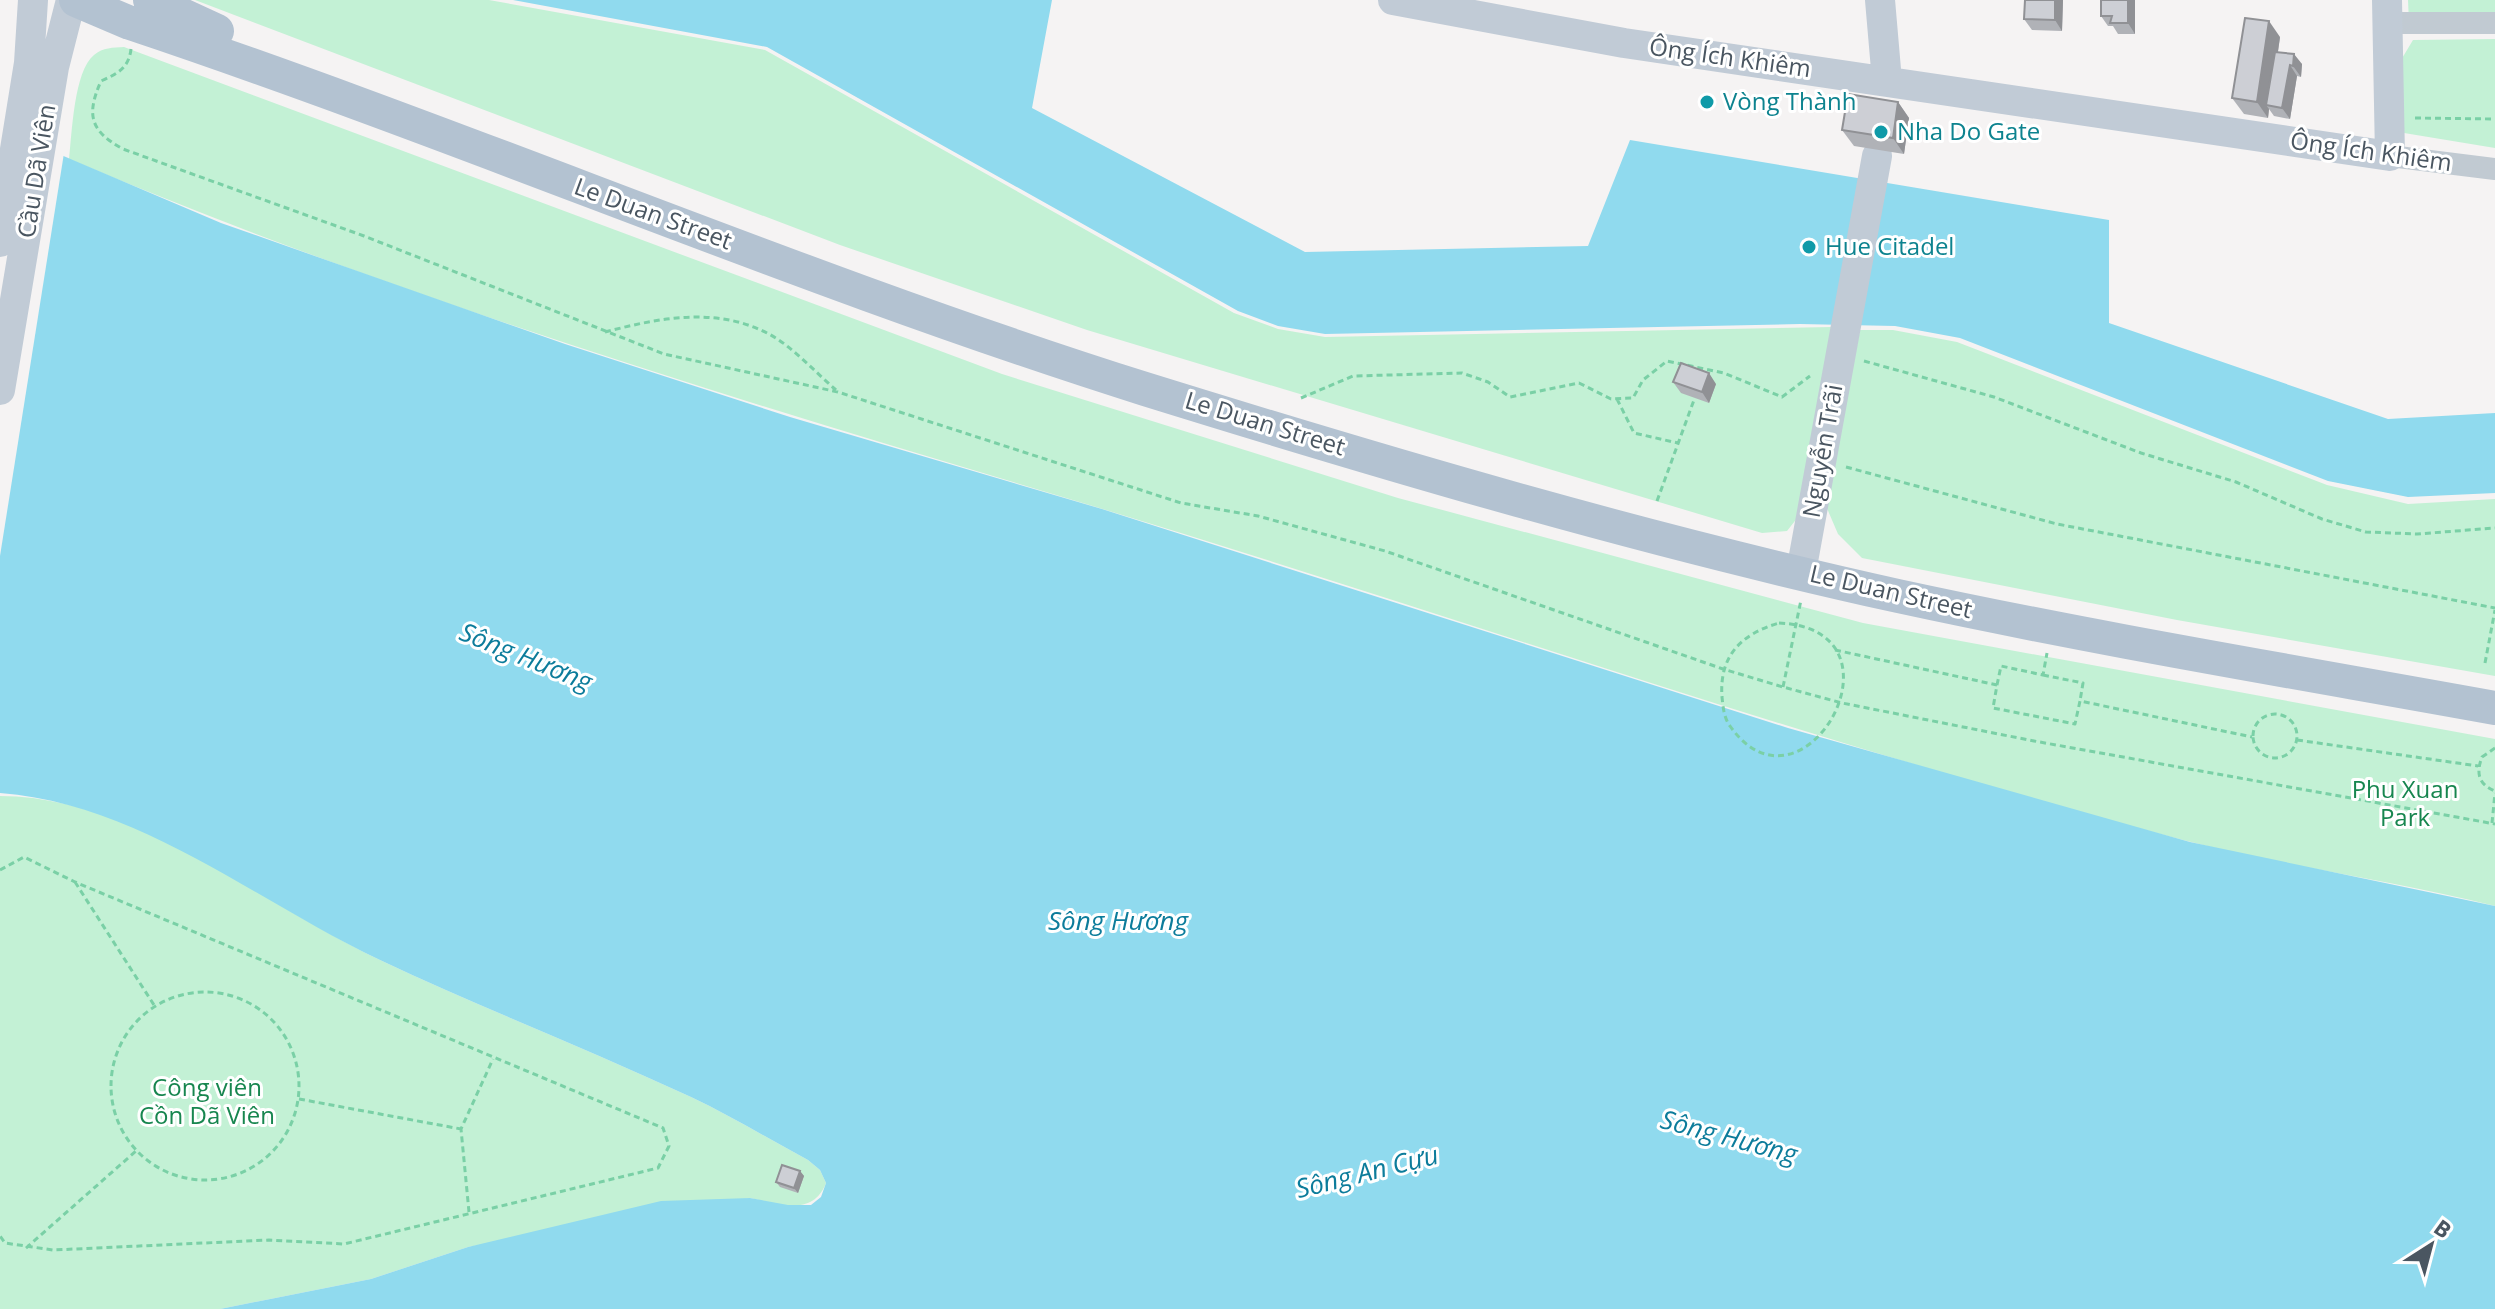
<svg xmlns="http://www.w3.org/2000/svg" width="2495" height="1309" font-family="'Open Sans',sans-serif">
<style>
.green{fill:#c3f1d5}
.water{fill:#90daee}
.pier{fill:#f5f3f3}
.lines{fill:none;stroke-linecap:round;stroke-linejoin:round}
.path{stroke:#7ad0a6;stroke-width:3;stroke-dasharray:6 4;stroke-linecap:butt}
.street{stroke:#c1cad2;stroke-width:22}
.secondary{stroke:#c1cbd6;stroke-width:30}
.primary{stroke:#b3c2d1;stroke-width:34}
.wall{fill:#b0b2b7}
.shaded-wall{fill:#909195}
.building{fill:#cdcfd5;stroke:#909195;stroke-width:2}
.culture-dot{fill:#0f9aa8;stroke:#fff;stroke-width:3}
.labels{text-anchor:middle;stroke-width:6;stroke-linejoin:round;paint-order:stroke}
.street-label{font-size:24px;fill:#4a5661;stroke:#fff}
.culture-label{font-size:24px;fill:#0d838f;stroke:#fff;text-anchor:start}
.park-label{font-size:24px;fill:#17864f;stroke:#fff}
.water-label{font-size:26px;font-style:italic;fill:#0c7c9b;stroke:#fff}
</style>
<rect width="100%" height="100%" fill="#f5f3f3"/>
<!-- green -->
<path class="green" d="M 195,0 L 489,0 L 765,50 L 1234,313 L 1278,329 L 1325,337 L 1831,327 L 1802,512 L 1787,531 L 1762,533 L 1087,330 L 840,245 Z
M 2408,0 L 2495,0 L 2495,23 L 2409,23 Z
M 2495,39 L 2495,148 L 2398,132 L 2398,65 L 2413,40 Z
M 124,47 L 1002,374 L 1398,498 L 1863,623 L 2495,739 L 2495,906 C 2392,880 2286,867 2183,840 C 1816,744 1459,617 1096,507 C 749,403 402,300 69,159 C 72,133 74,71 94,55 C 103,47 113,48 124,47 Z
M 1860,330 L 1893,330 L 1957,342 L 2327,485 L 2408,504 L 2495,499 L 2495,676 L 2177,620 L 1862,558 L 1838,534 L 1826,506 Z
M 0,796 C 134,796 262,904 380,960 C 482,1008 588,1049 691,1097 C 731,1116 769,1139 808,1160 L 820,1170 L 826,1183 C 813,1217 779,1204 750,1198 L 468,1247 L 371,1279 L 220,1309 L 0,1309 Z"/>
<!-- water -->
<path class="water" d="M 513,0 L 1052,0 L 1032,108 L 1305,252 L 1588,246 L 1630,140 L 2109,220 L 2109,323 L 2388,419 L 2495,413 L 2495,493 L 2408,497 L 2328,481 L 1960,338 L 1895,326 L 1800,324 L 1325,334 L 1278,326 L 1238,311 L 767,47 Z
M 0,129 L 221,223 L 565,344 L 790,417 L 1102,509 L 1788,728 L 2190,842 L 2495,906 L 2495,1309 L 220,1309 L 371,1279 L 468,1247 L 661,1201 L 750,1198 L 788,1205 L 811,1205 L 821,1197 L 826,1183 L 820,1170 L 808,1160 C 769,1139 731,1116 691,1097 C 588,1049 482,1008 380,960 C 255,901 141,804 0,793 Z"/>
<!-- pier -->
<path class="pier" d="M 0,125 L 64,153 L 0,556 Z"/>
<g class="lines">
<!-- path -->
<path class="path" d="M 131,49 C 129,68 117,74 101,81 C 86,115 90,131 123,149 L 364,236 L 664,354 L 838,392 L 1181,503 L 1258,516 L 1385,551 L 1723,669 L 1783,687 L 1842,703 L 2034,741 L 2495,824
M 2415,118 L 2495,119
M 605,332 C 659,318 716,306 769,334 C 793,347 815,372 836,390
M 1864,361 L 1994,397 L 2141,453 L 2236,482 L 2322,519 L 2366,532 L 2417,534 L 2495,528
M 1301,398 L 1353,376 L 1462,373 L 1488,382 L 1510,397 L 1579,383 L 1611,399 L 1633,398 L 1643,380 L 1667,361 L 1724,373 L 1782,397 L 1810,376
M 1617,399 L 1634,433 L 1678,443
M 1846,467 L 2057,524 L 2495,608
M 1657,501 L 1694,400
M 1779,623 C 1916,629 1803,830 1730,726 C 1724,718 1723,707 1722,697 C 1719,656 1741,634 1779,623 Z
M 1835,650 L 1997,685 L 1993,708 L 2075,724 L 2080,701 L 2252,737
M 2485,663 L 2495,610
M 2043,675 L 2083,683 L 2080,701
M 1997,685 L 2001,666 L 2043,675 L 2047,653
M 1783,687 L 1801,600
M2253 736a22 22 0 1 1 44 0a22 22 0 1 1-44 0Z
M 2297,740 L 2478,766
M 2495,748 L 2482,757 C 2476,773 2478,784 2495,791
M 2492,823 L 2495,793
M 0,870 L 24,857 L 75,882 L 663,1128 L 669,1146 L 658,1168 L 344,1244 L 269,1240 L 53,1250 L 5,1243 L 0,1236
M 75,882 L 154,1005
M111 1086a94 94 0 1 1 188 0a94 94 0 1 1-188 0Z
M 299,1099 L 461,1129
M 469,1212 L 461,1129 L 493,1059
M 26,1248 L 136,1151"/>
<!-- street -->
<path class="street" d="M 2389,23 L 2495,23
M 2390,156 L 2495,169"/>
<!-- secondary -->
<path class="secondary" d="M 1393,0 L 1624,43 L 2390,156 L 2387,0
M 1880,0 L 1887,81
M 0,242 L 29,63 L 33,0
M 0,390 L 54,67 L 71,0
M 1801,572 L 1877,156"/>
<!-- primary -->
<path class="primary" d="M 76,0 L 130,23 C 471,137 802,281 1145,389 C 1393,466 1644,540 1898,596 C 2096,639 2296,672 2495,708
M 150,0 L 217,31"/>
</g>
<!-- wall -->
<path class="wall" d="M 2063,0 L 2062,31 L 2032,30 L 2024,19 Z
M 2135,0 L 2135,34 L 2118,34 L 2113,26 L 2108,26 L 2101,16 Z
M 2280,37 L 2278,52 L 2302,64 L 2301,77 L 2297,76 L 2290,119 L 2274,116 L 2269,109 L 2268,118 L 2244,114 L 2232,98 Z
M 1898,102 L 1909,118 L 1904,154 L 1854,146 L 1842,130 Z
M 1673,382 L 1716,384 L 1709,403 L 1681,393 Z
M 800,1171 L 804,1176 L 798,1193 L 780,1187 L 776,1182 Z"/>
<!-- shaded-wall -->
<path class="shaded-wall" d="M 2055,0 L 2063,0 L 2062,31 L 2055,20 Z
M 2128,0 L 2135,0 L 2135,34 L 2128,23 Z
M 2269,21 L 2280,37 L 2270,106 L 2266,105 L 2269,109 L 2268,118 L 2257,102 Z
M 2294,54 L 2302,64 L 2301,77 L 2293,66 Z
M 2290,65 L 2297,76 L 2290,119 L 2282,108 Z
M 1898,102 L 1909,118 L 1904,154 L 1893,138 Z
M 1709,373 L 1716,384 L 1709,403 L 1702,392 Z
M 800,1171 L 804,1176 L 798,1193 L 794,1188 Z"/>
<!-- building -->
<path class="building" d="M 2025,0 L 2055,0 L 2055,20 L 2024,19 Z
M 2101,0 L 2128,0 L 2128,23 L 2110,23 L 2112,16 L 2101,16 Z
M 2245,18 L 2269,21 L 2257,102 L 2232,98 Z
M 2275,52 L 2294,54 L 2293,66 L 2290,65 L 2282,108 L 2266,105 Z
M 1848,94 L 1898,102 L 1893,138 L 1842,130 Z
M 1681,363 L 1709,373 L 1702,392 L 1673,382 Z
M 782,1165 L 800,1171 L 794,1188 L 776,1182 Z"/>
<!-- markers -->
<g class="culture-dot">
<circle cx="1707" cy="102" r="8"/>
<circle cx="1881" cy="132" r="8"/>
<circle cx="1809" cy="247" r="8"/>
</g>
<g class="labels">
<!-- street labels -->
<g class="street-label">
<text transform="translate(1730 58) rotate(8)" y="8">Ông Ích Khiêm</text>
<text transform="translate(2371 152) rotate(8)" y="8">Ông Ích Khiêm</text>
<text transform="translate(37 171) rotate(-81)" y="8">Cầu Dã Viên</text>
<text transform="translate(653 214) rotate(20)" y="8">Le Duan Street</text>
<text transform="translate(1265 424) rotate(17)" y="8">Le Duan Street</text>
<text transform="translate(1823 451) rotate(-80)" y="8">Nguyễn Trãi</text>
<text transform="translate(1891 592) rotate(13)" y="8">Le Duan Street</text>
</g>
<!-- culture labels -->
<g class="culture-label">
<text x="1723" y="110">Vòng Thành</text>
<text x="1897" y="140">Nha Do Gate</text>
<text x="1825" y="255">Hue Citadel</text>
</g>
<!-- park labels -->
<g class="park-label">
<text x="2405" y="798">Phu Xuan<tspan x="2405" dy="28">Park</tspan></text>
<text x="207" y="1096">Công viên<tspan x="207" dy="28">Cồn Dã Viên</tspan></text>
</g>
<!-- water labels -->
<g class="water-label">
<text transform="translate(526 657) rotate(22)" y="9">Sông Hương</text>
<text x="1118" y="930">Sông Hương</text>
<text transform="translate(1729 1137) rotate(15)" y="9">Sông Hương</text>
<text transform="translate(1367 1172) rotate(-14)" y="9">Sông An Cựu</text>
</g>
</g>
<!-- north arrow -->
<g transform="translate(2431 1245) rotate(36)" stroke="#ffffff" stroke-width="6" paint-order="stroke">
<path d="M0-6L14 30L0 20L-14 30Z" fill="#4a5661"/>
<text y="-12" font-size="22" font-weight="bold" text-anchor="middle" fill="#4a5661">B</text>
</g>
</svg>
